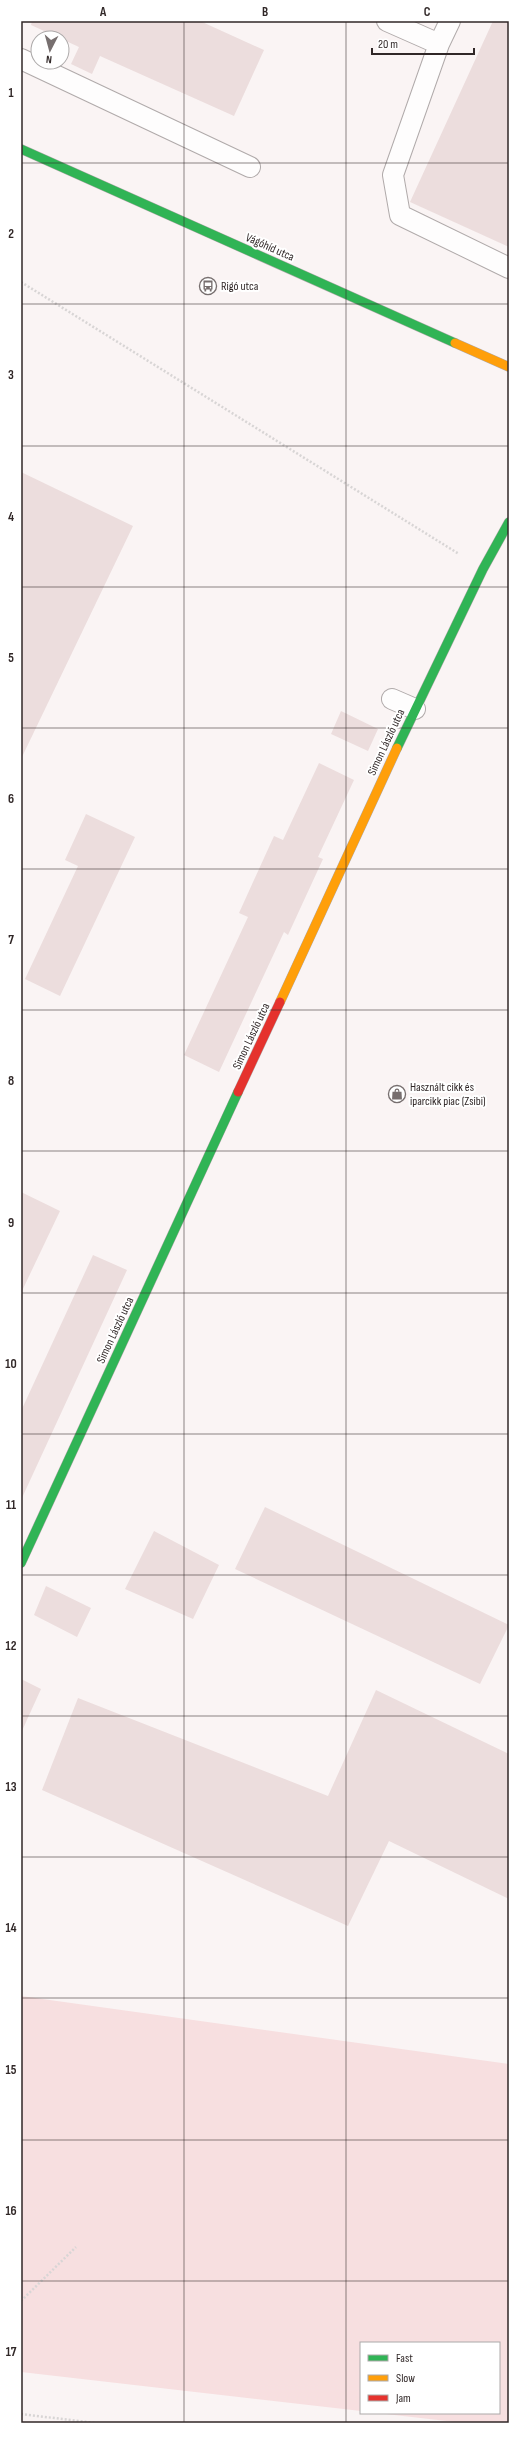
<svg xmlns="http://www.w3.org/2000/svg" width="530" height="2444" font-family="'Sofia Sans Condensed',sans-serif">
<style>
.green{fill:#f7dfe0}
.building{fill:#ecdddd}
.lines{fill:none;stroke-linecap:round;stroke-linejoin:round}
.lane-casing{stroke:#b0aaaa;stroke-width:22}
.fast-casing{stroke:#b0aaaa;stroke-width:10}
.slow-casing{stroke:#b0aaaa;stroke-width:10}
.jam-casing{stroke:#b0aaaa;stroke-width:10}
.path{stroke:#d8d5d5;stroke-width:2.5;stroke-dasharray:2 2;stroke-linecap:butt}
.lane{stroke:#fefdfd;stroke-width:20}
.fast{stroke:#30b455;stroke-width:9}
.slow{stroke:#ff9f0a;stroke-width:9}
.jam{stroke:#e5322d;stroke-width:9}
.grid{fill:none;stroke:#302727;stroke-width:1;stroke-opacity:0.55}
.labels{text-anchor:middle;stroke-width:4;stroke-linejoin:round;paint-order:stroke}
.street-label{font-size:12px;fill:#302727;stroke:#fff}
.poi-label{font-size:12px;fill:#302727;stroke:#fff;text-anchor:start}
.neatline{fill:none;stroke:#302727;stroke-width:1.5}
.grid-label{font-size:13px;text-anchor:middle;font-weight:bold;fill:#302727}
</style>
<rect width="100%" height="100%" fill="#faf4f4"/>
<!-- green -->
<path class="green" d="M 21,1996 L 509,2064 L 509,2423 L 464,2423 L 377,2413 L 499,2413 L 499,2343 L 361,2343 L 361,2411 L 21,2372 Z"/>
<!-- building -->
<path class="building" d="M 32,21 L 200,21 L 264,50 L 234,116 L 100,56 L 92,74 L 71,64 L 79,47 L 31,25 Z
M 493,21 L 509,21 L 509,247 L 410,202 Z
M 21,472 L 133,526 L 21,759 Z
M 341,711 L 378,729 L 368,751 L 331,734 Z
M 319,763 L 354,780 L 318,857 L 323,859 L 288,935 L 284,932 L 219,1072 L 184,1055 L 248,917 L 239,913 L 274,836 L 283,840 Z
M 86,814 L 135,837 L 60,996 L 25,979 L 78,866 L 65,860 Z
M 21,1192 L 60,1211 L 21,1293 Z
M 93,1255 L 127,1270 L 21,1500 L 21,1411 Z
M 265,1507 L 509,1625 L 480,1684 L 235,1569 Z
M 154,1531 L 219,1565 L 193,1619 L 125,1589 Z
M 46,1586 L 91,1608 L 77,1637 L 34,1615 Z
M 21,1679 L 41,1689 L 21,1733 Z
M 376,1690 L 509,1754 L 509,1899 L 389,1841 L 348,1926 L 42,1790 L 78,1698 L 328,1796 Z"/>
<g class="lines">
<!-- lane casing -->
<g class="lane-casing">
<path id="lane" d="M 387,21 L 439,44
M 450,21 L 439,44 L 393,175 L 400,215 L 509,268
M 21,59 L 250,167
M 392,699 L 415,709"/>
</g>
<!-- fast casing -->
<g class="fast-casing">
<path id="fast" d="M 21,149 L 455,343
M 397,748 L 483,569 L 509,522
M 21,1563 L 238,1092"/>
</g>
<!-- slow casing -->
<g class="slow-casing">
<path id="slow" d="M 455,343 L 509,367
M 280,1002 L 397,748"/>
</g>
<!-- jam casing -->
<g class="jam-casing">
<path id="jam" d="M 238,1092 L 280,1002"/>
</g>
<!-- path -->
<path class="path" d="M 21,282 L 459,554
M 21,2301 L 76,2247
M 21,2414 L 95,2423"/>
<!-- lane -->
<use href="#lane" class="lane"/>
<!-- fast -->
<use href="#fast" class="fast"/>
<!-- slow -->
<use href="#slow" class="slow"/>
<!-- jam -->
<use href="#jam" class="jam"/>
</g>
<!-- grid -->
<path class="grid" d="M 184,21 L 184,2423M 346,21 L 346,2423M 21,163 L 509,163M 21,304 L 509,304M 21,446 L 509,446M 21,587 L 509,587M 21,728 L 509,728M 21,869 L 509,869M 21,1010 L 509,1010M 21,1151 L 509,1151M 21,1293 L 509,1293M 21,1434 L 509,1434M 21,1575 L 509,1575M 21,1716 L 509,1716M 21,1857 L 509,1857M 21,1998 L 509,1998M 21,2140 L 509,2140M 21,2281 L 509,2281"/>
<!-- icons -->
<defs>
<g id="bus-ring" transform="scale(0.9)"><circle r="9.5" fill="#fff" stroke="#776f6f" stroke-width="1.5"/><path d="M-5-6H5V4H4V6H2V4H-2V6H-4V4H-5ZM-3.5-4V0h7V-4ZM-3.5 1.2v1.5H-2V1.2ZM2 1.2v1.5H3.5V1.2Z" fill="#776f6f"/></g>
<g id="shop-ring" transform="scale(0.9)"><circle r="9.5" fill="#fff" stroke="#776f6f" stroke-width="1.5"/><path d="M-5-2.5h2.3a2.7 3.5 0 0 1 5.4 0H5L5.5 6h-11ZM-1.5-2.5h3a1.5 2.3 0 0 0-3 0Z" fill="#776f6f"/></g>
</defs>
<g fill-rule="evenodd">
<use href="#bus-ring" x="208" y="286"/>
<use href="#shop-ring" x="397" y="1094"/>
</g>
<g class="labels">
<!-- street labels -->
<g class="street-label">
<text transform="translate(270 247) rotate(24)" y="4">Vágóhíd utca</text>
<text transform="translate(386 742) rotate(-65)" y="4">Simon László utca</text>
<text transform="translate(251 1036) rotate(-65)" y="4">Simon László utca</text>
<text transform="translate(115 1330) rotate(-65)" y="4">Simon László utca</text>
</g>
<!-- poi labels -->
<g class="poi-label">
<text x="221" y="290">Rigó utca</text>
<text x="410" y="1091">Használt cikk és<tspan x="410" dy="14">iparcikk piac (Zsibi)</tspan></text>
</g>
</g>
<!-- border -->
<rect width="530" height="2444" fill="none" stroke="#ffffff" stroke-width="44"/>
<!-- legend -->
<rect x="360" y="2342" width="140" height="72" fill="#ffffff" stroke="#aca9a9"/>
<rect x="368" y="2355" width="20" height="6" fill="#30b455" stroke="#aca9a9"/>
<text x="396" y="2362" font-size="12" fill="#302727">Fast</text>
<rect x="368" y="2375" width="20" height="6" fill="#ff9f0a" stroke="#aca9a9"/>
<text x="396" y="2382" font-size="12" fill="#302727">Slow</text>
<rect x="368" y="2395" width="20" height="6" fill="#e5322d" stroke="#aca9a9"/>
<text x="396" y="2402" font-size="12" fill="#302727">Jam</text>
<!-- north arrow -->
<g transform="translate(50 50) rotate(186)"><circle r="19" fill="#ffffff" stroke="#aca9a9"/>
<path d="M0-3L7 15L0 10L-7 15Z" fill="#776f6f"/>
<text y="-6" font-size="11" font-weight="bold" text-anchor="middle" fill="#302727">N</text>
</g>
<!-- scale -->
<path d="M372 48v6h102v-6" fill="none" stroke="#302727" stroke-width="2"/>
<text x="378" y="48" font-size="12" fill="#302727" stroke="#ffffff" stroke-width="3" paint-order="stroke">20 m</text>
<rect x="22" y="22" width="486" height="2400" class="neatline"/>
<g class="grid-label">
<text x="103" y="16">A</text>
<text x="265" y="16">B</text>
<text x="427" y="16">C</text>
<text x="11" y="97">1</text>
<text x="11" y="238">2</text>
<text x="11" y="379">3</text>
<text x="11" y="521">4</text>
<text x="11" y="662">5</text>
<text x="11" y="803">6</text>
<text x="11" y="944">7</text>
<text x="11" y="1085">8</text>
<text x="11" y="1227">9</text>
<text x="11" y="1368">10</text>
<text x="11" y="1509">11</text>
<text x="11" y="1650">12</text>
<text x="11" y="1791">13</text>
<text x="11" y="1932">14</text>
<text x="11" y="2074">15</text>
<text x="11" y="2215">16</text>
<text x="11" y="2356">17</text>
</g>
</svg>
